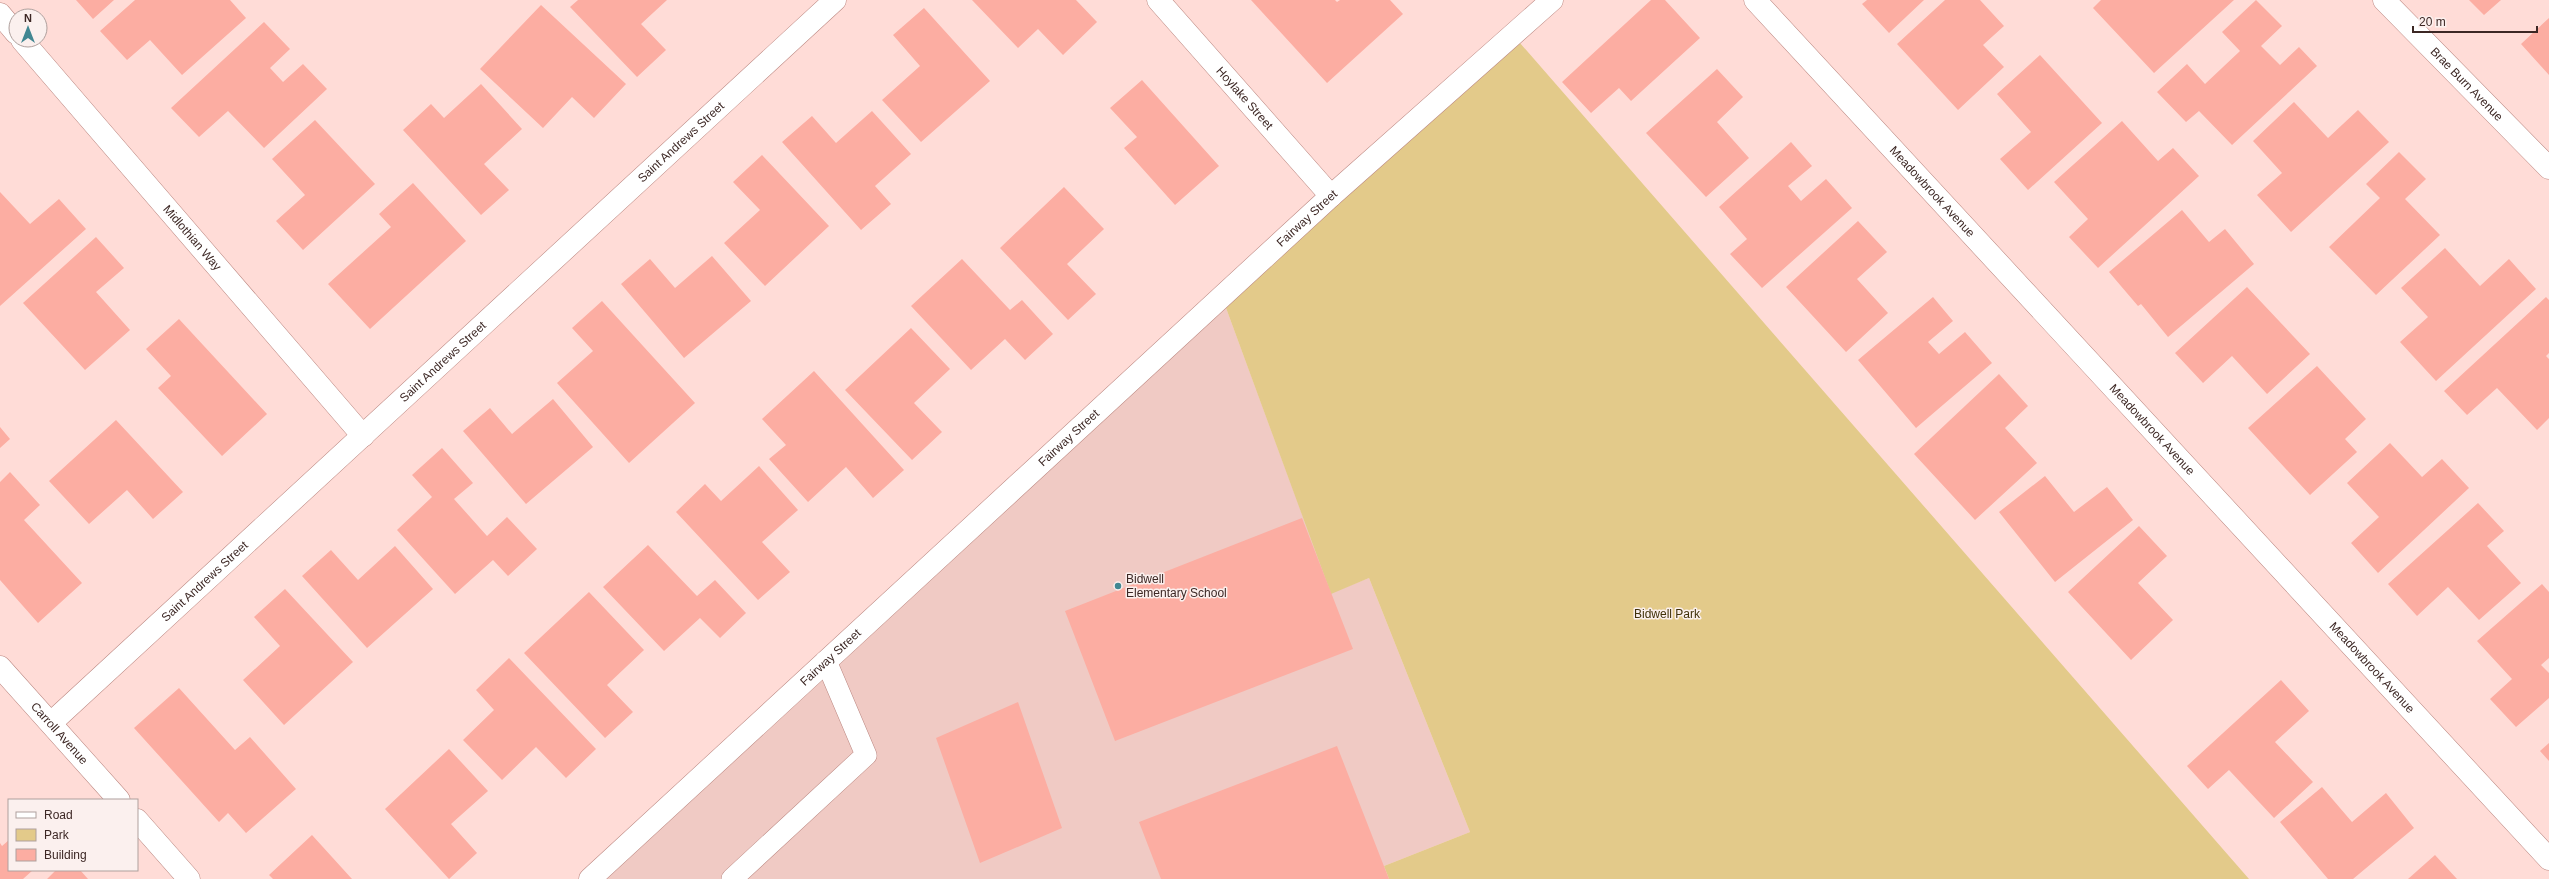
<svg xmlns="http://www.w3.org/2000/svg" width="2549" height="879" font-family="Helvetica,sans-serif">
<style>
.built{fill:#f0cac4}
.green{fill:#e3ca8a}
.building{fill:#fcada2}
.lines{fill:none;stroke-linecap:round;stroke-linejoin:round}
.service-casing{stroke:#bb8780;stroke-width:22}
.minor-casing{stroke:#bb8780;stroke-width:23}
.service{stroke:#fff;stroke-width:21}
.minor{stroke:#fff;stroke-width:22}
.poi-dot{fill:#418792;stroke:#fbf0ee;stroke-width:1.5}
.labels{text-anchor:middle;stroke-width:3;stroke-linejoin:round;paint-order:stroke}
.street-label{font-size:12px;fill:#3c2724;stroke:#fbf0ee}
.poi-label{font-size:12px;fill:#3c2724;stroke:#fbf0ee;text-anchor:start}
.park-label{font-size:12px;fill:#403108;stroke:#fbf0ee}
</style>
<rect width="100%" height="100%" fill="#ffdcd7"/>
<!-- built -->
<path class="built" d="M 1222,297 L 1331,593 L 1369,578 L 1470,832 L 1384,866 L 1389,879 L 590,879 Z"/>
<!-- green -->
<path class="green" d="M 1513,35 L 2249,879 L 1389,879 L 1384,866 L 1470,832 L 1369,578 L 1331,594 L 1222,297 Z"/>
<!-- building -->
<path class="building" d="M 76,0 L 114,0 L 93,19 Z
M 135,0 L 230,0 L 246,18 L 182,75 L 150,40 L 127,60 L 100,31 Z
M 578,0 L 667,0 L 641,24 L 666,50 L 637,77 L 570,7 Z
M 972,0 L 1076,0 L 1097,22 L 1063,55 L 1038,29 L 1018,48 Z
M 1251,0 L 1335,0 L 1337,2 L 1340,0 L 1390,0 L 1403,14 L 1327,83 Z
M 1651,0 L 1665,0 L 1700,38 L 1631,101 L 1619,88 L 1591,113 L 1562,82 Z
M 1867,0 L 1924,0 L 1889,33 L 1862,4 Z
M 1945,0 L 1980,0 L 2004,26 L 1983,45 L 2004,67 L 1958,110 L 1897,44 Z
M 2101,0 L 2234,0 L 2154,73 L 2093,8 Z
M 2256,0 L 2282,26 L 2261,46 L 2280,65 L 2299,47 L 2317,66 L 2232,145 L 2199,111 L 2186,122 L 2157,92 L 2187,64 L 2205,84 L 2240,51 L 2222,32 Z
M 2469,0 L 2501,0 L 2484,15 Z
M 541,5 L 626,84 L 594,118 L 572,97 L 543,128 L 480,69 Z
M 924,8 L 990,81 L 921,142 L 882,100 L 920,66 L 893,35 Z
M 2549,18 L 2549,75 L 2521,44 Z
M 264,22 L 290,49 L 270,68 L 283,82 L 303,64 L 327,89 L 264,148 L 228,111 L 199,137 L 171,108 Z
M 2040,55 L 2102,123 L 2028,190 L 2000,159 L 2031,132 L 1997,94 Z
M 1717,69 L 1743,97 L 1717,122 L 1749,158 L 1706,197 L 1646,133 Z
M 1142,80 L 1219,166 L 1175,205 L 1124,148 L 1137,137 L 1110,108 Z
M 481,84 L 522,129 L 484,164 L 509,190 L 481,215 L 403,130 L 431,104 L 444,118 Z
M 2294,102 L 2328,138 L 2358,110 L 2389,142 L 2291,232 L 2257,195 L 2282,173 L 2253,141 Z
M 872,111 L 911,154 L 875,186 L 891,204 L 861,230 L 782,142 L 812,116 L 836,143 Z
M 315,120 L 375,184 L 303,250 L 276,221 L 305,195 L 272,159 Z
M 2122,121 L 2158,161 L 2173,148 L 2199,176 L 2098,268 L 2069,237 L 2088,219 L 2054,182 Z
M 1791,142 L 1812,166 L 1788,186 L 1801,201 L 1826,179 L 1852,208 L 1762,288 L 1730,254 L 1747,239 L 1719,207 Z
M 2399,152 L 2426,179 L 2405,199 L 2440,235 L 2376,295 L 2329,247 L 2380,198 L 2366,184 Z
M 762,155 L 829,226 L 765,286 L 724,243 L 760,210 L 733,182 Z
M 413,183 L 466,241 L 370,329 L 328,284 L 391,227 L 379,214 Z
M 1064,187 L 1104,229 L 1067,264 L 1096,294 L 1068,320 L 1000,248 Z
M 0,192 L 30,224 L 59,199 L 86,229 L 0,306 Z
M 2182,210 L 2209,242 L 2225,229 L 2254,264 L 2168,337 L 2141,304 L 2138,306 L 2109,272 Z
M 1858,221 L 1887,252 L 1857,279 L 1888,313 L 1846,352 L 1786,287 Z
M 96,237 L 124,268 L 96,292 L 130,330 L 85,370 L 23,303 Z
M 2445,248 L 2480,286 L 2509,259 L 2536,289 L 2436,381 L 2400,342 L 2428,317 L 2401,288 Z
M 712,256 L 751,301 L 684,358 L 621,284 L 650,259 L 675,288 Z
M 962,259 L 1010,310 L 1022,300 L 1053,334 L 1025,360 L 1005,339 L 971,370 L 911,306 Z
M 2247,287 L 2310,354 L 2267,394 L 2232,356 L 2203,383 L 2175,353 Z
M 1933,297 L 1953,321 L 1928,342 L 1939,354 L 1965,332 L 1992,363 L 1916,428 L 1858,360 Z
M 2546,297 L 2549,300 L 2549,353 L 2546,356 L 2549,359 L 2549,418 L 2537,430 L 2497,388 L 2467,415 L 2444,391 Z
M 602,301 L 695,403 L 629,463 L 557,383 L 593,351 L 572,328 Z
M 179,319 L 267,414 L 222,456 L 158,388 L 171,376 L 146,349 Z
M 911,328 L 950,369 L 914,403 L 942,432 L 912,460 L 845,390 Z
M 2317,366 L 2366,419 L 2345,439 L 2357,452 L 2310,495 L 2248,428 Z
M 814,371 L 904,470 L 873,498 L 846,467 L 808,502 L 769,459 L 786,445 L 762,419 Z
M 1999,374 L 2028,406 L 2005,428 L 2037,463 L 1975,520 L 1914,454 Z
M 553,399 L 593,447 L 526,504 L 463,431 L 490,408 L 512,434 Z
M 116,420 L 183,492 L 153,519 L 127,490 L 89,524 L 49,481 Z
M 0,427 L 10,439 L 0,448 Z
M 2390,443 L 2422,477 L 2442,459 L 2469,488 L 2378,573 L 2351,543 L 2379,517 L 2347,483 Z
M 442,448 L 473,483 L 454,499 L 487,536 L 507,517 L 537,549 L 508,576 L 493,560 L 455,594 L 397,530 L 432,497 L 412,475 Z
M 759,466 L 798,510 L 762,542 L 790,572 L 758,600 L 676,512 L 705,484 L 721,501 Z
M 10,472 L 40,505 L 24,520 L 82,583 L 38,623 L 0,580 L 0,482 Z
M 2045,476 L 2074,512 L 2107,487 L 2133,520 L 2055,582 L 1999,512 Z
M 2478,503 L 2504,531 L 2487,546 L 2521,583 L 2479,620 L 2448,587 L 2417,616 L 2388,584 Z
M 1302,518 L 1353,649 L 1115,741 L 1065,611 Z
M 2139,526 L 2167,556 L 2138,583 L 2173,620 L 2131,660 L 2068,592 Z
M 648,545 L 697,596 L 715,580 L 746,613 L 720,638 L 700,618 L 664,651 L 603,587 Z
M 395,546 L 433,589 L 367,648 L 302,576 L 331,550 L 358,580 Z
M 2542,584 L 2549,592 L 2549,658 L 2541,665 L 2549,673 L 2549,698 L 2516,727 L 2490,699 L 2512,679 L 2477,641 Z
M 285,589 L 353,662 L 284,725 L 243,680 L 280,646 L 254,617 Z
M 589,592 L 644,650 L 607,685 L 633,712 L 605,738 L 524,653 Z
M 509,658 L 596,749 L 566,778 L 536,747 L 502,780 L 463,740 L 494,710 L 476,690 Z
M 2281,680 L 2309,711 L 2275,742 L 2313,782 L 2274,818 L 2229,770 L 2208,789 L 2187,766 Z
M 179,688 L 235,750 L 250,737 L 296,789 L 246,833 L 228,813 L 219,822 L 134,728 Z
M 1018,702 L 1062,828 L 980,863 L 936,738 Z
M 2549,743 L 2549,761 L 2540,751 Z
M 1337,746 L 1389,879 L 1161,879 L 1139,822 Z
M 449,749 L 488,791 L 451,824 L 477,853 L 449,879 L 385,809 Z
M 2322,787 L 2352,822 L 2386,793 L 2414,828 L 2353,879 L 2328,879 L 2280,822 Z
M 312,835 L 352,879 L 273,879 L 269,875 Z
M 9,840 L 9,870 L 33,870 L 23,879 L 0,879 L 0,843 L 2,846 Z
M 2435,855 L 2457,879 L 2408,879 Z
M 56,870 L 80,870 L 88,879 L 47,879 Z"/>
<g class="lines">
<!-- service casing -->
<g class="service-casing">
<path id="service" d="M 732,879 L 866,755 L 826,661"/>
</g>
<!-- minor casing -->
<g class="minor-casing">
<g id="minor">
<path id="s1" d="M 1158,0 L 1331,196"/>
<path id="s2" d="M 1755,0 L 2549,859"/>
<path id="s3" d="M 2384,0 L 2549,168"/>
<path d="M 0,14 L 16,33"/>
<path id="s4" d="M 22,40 L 363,436"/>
<path id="s5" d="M 0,667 L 119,800"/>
<path id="s6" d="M 51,723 L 835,0"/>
<path d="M 137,820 L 189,879"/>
<path id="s7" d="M 590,879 L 1331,196 L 1552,0"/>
</g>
</g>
<!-- service -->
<use href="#service" class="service"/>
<!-- minor -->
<use href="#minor" class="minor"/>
</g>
<!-- markers -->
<circle class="poi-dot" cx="1118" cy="586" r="4"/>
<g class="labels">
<!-- street labels -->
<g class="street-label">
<text dy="4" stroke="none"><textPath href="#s3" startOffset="118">Brae Burn Avenue</textPath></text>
<text dy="4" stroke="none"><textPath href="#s1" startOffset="131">Hoylake Street</textPath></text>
<text dy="4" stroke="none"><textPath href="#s6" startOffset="857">Saint Andrews Street</textPath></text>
<text dy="4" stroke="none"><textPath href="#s2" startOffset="261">Meadowbrook Avenue</textPath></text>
<text dy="4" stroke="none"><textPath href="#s7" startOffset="975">Fairway Street</textPath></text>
<text dy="4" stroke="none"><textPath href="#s4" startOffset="261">Midlothian Way</textPath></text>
<text dy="4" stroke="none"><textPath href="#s6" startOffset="533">Saint Andrews Street</textPath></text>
<text dy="4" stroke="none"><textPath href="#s2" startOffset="585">Meadowbrook Avenue</textPath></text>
<text dy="4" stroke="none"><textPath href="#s7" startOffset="651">Fairway Street</textPath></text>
<text dy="4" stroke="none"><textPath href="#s6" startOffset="209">Saint Andrews Street</textPath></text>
<text dy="4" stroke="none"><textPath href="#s7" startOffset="327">Fairway Street</textPath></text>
<text dy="4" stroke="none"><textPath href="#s2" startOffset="909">Meadowbrook Avenue</textPath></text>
<text dy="4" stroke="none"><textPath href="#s5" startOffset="89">Carroll Avenue</textPath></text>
</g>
<!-- poi labels -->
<g class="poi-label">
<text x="1126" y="583">Bidwell<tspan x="1126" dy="14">Elementary School</tspan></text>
</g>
<!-- park labels -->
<g class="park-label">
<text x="1667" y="618">Bidwell Park</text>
</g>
</g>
<!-- legend -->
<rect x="8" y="799" width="130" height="72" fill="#fbf0ee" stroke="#afa09d"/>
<rect x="16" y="812" width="20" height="6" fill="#ffffff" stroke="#afa09d"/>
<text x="44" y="819" font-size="12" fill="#3c2724">Road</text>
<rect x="16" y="829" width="20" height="12" fill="#e3ca8a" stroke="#afa09d"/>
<text x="44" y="839" font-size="12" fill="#3c2724">Park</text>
<rect x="16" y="849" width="20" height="12" fill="#fcada2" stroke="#afa09d"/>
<text x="44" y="859" font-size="12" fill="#3c2724">Building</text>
<!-- north arrow -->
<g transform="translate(28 28)"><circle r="19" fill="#fbf0ee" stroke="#afa09d"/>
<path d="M0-3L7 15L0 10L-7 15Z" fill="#418792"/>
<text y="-6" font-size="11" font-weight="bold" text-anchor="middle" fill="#3c2724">N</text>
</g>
<!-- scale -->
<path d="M2413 26v6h124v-6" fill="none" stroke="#3c2724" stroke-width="2"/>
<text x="2419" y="26" font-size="12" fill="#3c2724" stroke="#fbf0ee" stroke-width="3" paint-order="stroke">20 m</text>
</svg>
